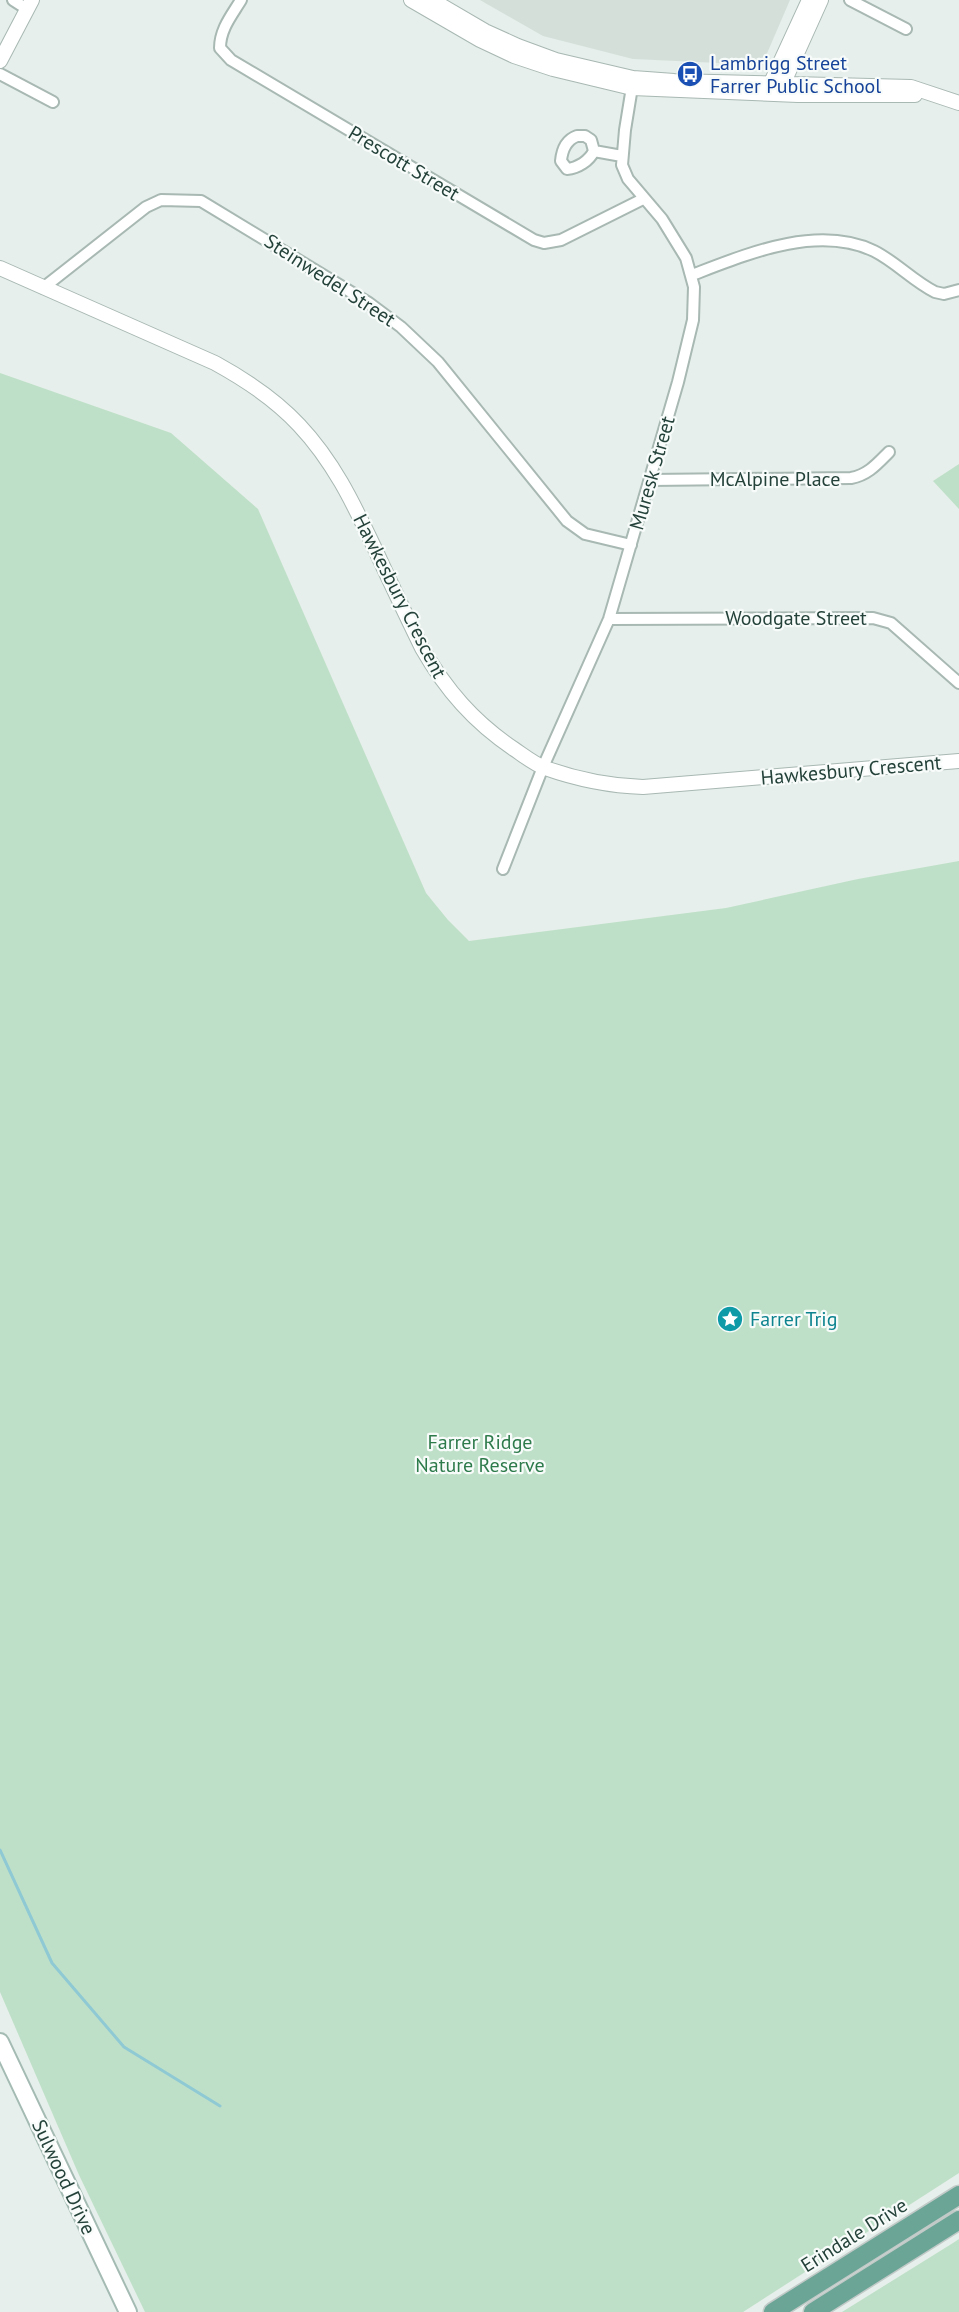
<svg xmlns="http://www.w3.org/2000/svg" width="959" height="2312" font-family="'PT Sans',sans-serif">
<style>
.built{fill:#d4dfda}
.green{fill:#bfe0c8}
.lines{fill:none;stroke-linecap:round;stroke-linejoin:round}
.stream{stroke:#8ec9d4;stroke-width:3}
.minor-casing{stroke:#a8b8b2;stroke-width:14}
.tertiary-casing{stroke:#a8b8b2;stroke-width:16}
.secondary-casing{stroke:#a4bbb3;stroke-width:20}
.primary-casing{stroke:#c2cac8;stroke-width:21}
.minor{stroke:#fff;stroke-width:10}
.tertiary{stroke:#fff;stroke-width:14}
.secondary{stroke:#fff;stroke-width:16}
.primary{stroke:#6aa596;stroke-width:18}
.labels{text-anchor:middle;stroke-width:4.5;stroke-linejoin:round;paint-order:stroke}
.transit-label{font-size:20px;fill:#164399;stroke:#f7fbf9;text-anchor:start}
.street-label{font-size:20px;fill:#24423a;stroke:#f7fbf9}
.culture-label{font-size:20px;fill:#0d838f;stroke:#f7fbf9;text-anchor:start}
.park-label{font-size:20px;fill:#2d7a4b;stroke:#f7fbf9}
</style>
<rect width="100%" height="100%" fill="#e6efeb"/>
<!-- built -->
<path class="built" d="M 480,0 L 790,0 L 762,65 L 633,59 L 543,36 Z"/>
<!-- green -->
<path class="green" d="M 0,373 L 171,433 L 258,509 L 426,893 L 448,920 L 469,941 L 726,908 L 858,879 L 959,861 L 959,2173 L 743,2312 L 145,2312 L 79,2175 L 0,1992 Z
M 959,464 L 959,509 L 933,481 Z
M 959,2239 L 959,2312 L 842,2312 L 953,2243 Z"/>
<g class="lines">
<!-- stream -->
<path class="stream" d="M 0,1850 L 52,1963 L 124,2047 L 220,2106"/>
<!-- minor casing -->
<g class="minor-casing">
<path id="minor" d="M 13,0 L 27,9
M 241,0 C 232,15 220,29 220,48 L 231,60 L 534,240 L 544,243 L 561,240 L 643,199
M 850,0 L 906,29
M 0,74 L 53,102
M 577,136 L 585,136 L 591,140 L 594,151 C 589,161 578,168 567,169 L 561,161 C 562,150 566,140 577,136 Z
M 594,151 L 622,156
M 692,275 C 747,254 817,224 874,251 C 896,262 913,281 935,292 L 944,294 L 959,290
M 43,288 L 146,207 L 161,200 L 201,201 L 369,303 L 401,327 L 438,362 L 567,521 L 585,534 L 631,545
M 650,480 L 851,478 C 868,475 877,464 889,452
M 609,619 L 873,618 L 891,623 L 959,683
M 503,869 L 543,767 L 609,619 L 678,382 L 693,320 L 694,287 L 686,258 L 662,219 L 628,179 L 622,165 L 625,130 L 633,81"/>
</g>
<!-- tertiary casing -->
<g class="tertiary-casing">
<path id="tertiary" d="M 411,0 L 480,40 L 514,56 L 553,69 L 632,88 L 798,95 L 915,95
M 432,0 L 485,31 L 518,46 L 556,60 L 633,78 L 674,81 L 911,87 L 959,103
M 0,61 L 32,0
M 768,89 L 809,0
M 780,91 L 821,0
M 0,268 L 215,363 C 246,380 275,399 299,425 C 334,462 354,505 375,549 C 390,582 406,615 422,648 C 446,690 474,722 514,749 C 523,755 534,764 545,768 C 576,779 610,786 643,787 L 959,761"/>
</g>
<!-- secondary casing -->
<g class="secondary-casing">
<path id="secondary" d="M 0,2042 L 128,2312"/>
</g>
<!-- primary casing -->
<g class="primary-casing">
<path id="primary" d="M 773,2312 L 959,2195
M 813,2312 L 959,2220"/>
</g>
<!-- minor -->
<use href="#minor" class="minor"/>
<!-- tertiary -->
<use href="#tertiary" class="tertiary"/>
<!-- secondary -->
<use href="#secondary" class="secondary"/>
<!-- primary -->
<use href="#primary" class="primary"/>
</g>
<!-- icons -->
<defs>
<g id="bus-disc" transform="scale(1.35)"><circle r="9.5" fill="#1a4fb4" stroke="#f7fbf9"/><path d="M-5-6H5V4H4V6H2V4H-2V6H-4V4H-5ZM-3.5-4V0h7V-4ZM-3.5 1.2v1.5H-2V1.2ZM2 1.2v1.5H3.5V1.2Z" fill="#fff"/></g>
<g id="sight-disc" transform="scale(1.35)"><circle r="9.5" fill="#0f9aa8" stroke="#f7fbf9"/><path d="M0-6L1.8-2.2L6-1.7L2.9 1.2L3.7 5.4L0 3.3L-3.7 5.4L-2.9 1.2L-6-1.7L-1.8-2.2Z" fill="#fff"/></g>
</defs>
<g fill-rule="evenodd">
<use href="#bus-disc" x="690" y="74"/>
<use href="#sight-disc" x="730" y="1319"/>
</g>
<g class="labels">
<!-- transit labels -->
<g class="transit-label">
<text x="710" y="70">Lambrigg Street<tspan x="710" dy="23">Farrer Public School</tspan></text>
</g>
<!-- street labels -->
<g class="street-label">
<text transform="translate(404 163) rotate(31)" y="7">Prescott Street</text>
<text transform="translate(330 280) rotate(33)" y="7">Steinwedel Street</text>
<text transform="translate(652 473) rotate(-74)" y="7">Muresk Street</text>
<text x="775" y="486">McAlpine Place</text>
<text transform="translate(400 596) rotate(63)" y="7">Hawkesbury Crescent</text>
<text x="796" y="625">Woodgate Street</text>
<text transform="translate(851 770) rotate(-5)" y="7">Hawkesbury Crescent</text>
<text transform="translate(64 2177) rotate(65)" y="7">Sulwood Drive</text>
<text transform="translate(854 2235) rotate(-32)" y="7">Erindale Drive</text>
</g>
<!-- culture labels -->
<g class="culture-label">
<text x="750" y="1326">Farrer Trig</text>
</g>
<!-- park labels -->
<g class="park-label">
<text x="480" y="1449">Farrer Ridge<tspan x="480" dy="23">Nature Reserve</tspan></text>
</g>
</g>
</svg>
